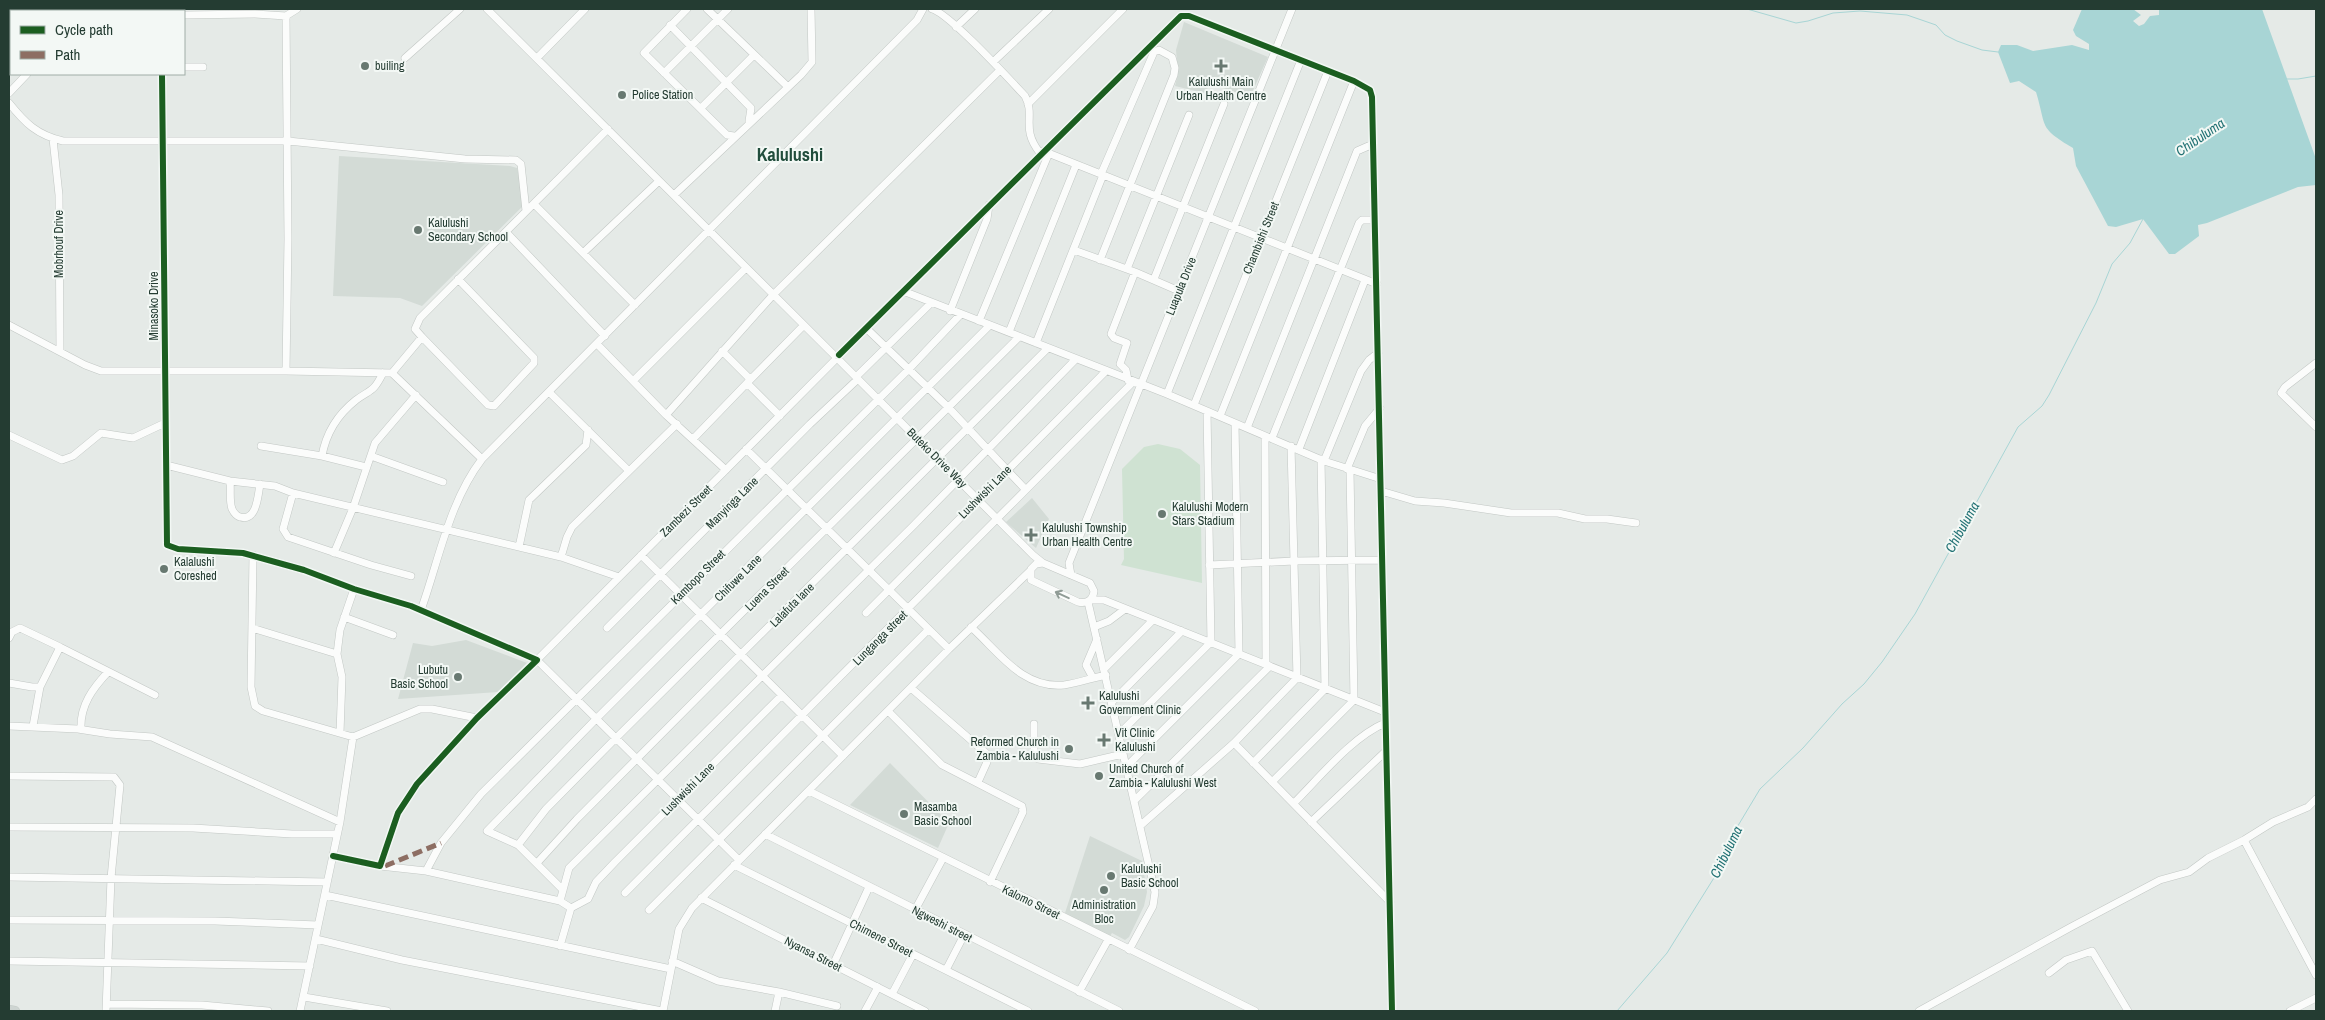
<svg xmlns="http://www.w3.org/2000/svg" width="2325" height="1020" font-family="'Archivo Narrow',sans-serif">
<style>
.built{fill:#d3dbd6}
.pitch{fill:#cfe2d2}
.water{fill:#a8d5d5}
.lines{fill:none;stroke-linecap:round;stroke-linejoin:round}
.stream{stroke:#a8d5d5;stroke-width:1}
.minor-casing{stroke:#c2c7c4;stroke-width:8}
.major-casing{stroke:#c1c9c5;stroke-width:10}
.minor{stroke:#fbfcfb;stroke-width:7}
.major{stroke:#ced5d2;stroke-width:9}
.quiet{stroke:#8d6e63;stroke-width:5;stroke-dasharray:10 5;stroke-linecap:butt}
.cycleway-casing{stroke:#f3f8f5;stroke-width:9}
.cycleway{stroke:#1b5e20;stroke-width:6}
.oneway{stroke:#909c96}
.poi-dot{fill:#687971;stroke:#f3f8f5;stroke-width:2}
.labels{text-anchor:middle;stroke-width:4;stroke-linejoin:round;paint-order:stroke}
.poi-label{font-size:12px;fill:#243c32;stroke:#f3f8f5;text-anchor:start}
.street-label{font-size:12px;fill:#243c32;stroke:#f3f8f5}
.water-label{font-size:14px;font-style:italic;fill:#227274;stroke:#f3f8f5}
.district-label{font-size:18px;font-weight:bold;fill:#214d3c;stroke:#f3f8f5}
</style>
<rect width="100%" height="100%" fill="#e5eae7"/>
<!-- built -->
<path class="built" d="M 1184,22 L 1268,57 L 1250,97 L 1211,84 L 1204,93 L 1175,86 L 1178,74 L 1176,50 Z
M 339,156 L 510,166 L 517,168 L 525,204 L 422,306 L 400,298 L 333,296 Z
M 1032,498 L 1049,519 L 1036,548 L 1006,522 Z
M 466,640 L 527,663 L 498,692 L 398,699 L 413,643 L 432,646 Z
M 890,763 L 949,823 L 938,848 L 850,805 Z
M 1090,836 L 1142,861 L 1147,892 L 1144,906 L 1129,937 L 1125,940 L 1112,933 L 1110,936 L 1065,913 Z"/>
<!-- pitch -->
<path class="pitch" d="M 1158,444 L 1180,449 L 1200,465 L 1202,583 L 1121,565 L 1124,559 L 1122,469 L 1144,447 Z"/>
<!-- water -->
<path class="water" d="M 2082,9 L 2133,9 L 2141,15 L 2133,21 L 2139,26 L 2144,24 L 2150,16 L 2159,15 L 2159,9 L 2262,9 L 2316,159 L 2316,185 L 2298,187 L 2207,223 L 2198,225 L 2199,236 L 2175,254 L 2169,254 L 2143,219 L 2116,227 L 2108,226 L 2076,166 L 2073,148 C 2038,127 2047,128 2036,92 L 2019,81 L 2010,83 L 1998,52 L 2001,45 L 2017,45 L 2033,51 L 2072,45 L 2089,50 L 2089,44 L 2076,36 L 2073,30 Z"/>
<g class="lines">
<!-- stream -->
<path class="stream" d="M 1747,9 L 1796,23 L 1808,21 L 1833,13 L 1860,11 L 1907,15 L 1936,25 L 1945,35 L 1957,41 L 1982,50 L 1998,52
M 2286,79 L 2298,79 L 2316,76
M 1617,1011 L 1667,953 L 1717,873 L 1727,844 L 1760,789 L 1803,748 L 1842,704 L 1864,684 L 1882,662 L 1915,614 L 2018,427 L 2042,406 L 2049,395 L 2096,303 L 2112,264 L 2130,243 L 2143,219"/>
<!-- minor casing -->
<g class="minor-casing">
<path id="minor" d="M 97,9 L 104,11
M 487,9 L 834,355
M 687,9 L 644,53 L 727,135 L 734,136
M 707,9 L 787,86
M 932,9 C 950,14 1009,79 1025,96 C 1036,116 1020,128 1040,153
M 88,11 L 91,9
M 162,11 L 162,9
M 184,15 L 255,14 L 286,16
M 670,25 L 751,108 L 749,121
M 956,27 L 975,9
M 405,58 L 460,9
M 537,58 L 585,9
M 993,62 L 1049,9
M 184,67 L 203,67
M 664,73 L 728,9
M 162,74 L 167,545 L 178,549 L 243,553 L 304,570 L 354,589 L 411,606 L 537,660 L 477,718 L 417,784 L 398,813 L 380,866 L 333,856
M 9,93 L 27,74
M 9,103 C 25,123 37,135 63,141 L 288,141 L 465,159 L 516,160 L 521,164 L 526,211
M 1028,104 L 1123,9
M 701,108 L 754,55
M 53,139 L 59,195 L 60,350
M 1043,151 L 1377,284
M 674,195 L 801,75 L 812,62 L 811,9
M 534,204 L 635,305
M 506,232 L 605,336
M 1074,250 L 1135,272 L 1179,291
M 583,253 L 659,181
M 1100,260 L 1174,75 L 1175,68 L 1172,57 L 1159,50 L 1154,52 L 1101,174
M 1127,269 L 1189,115
M 458,279 L 534,358 L 534,363 L 494,406 L 488,405 L 422,337 L 415,329 L 420,318 L 608,129
M 1154,279 L 1224,104
M 903,291 L 1167,394 L 1324,461 L 1381,479
M 950,311 L 987,219 L 989,205
M 979,321 L 1049,153
M 9,325 L 85,365 L 101,371 L 286,371 L 288,239 L 286,16 L 297,9
M 866,328 L 949,408 L 1025,489
M 1009,332 L 1076,165
M 1036,343 L 1103,175
M 597,344 L 666,415 L 726,470
M 722,351 L 750,379
M 839,355 L 1181,16 L 1189,16 L 1354,81 L 1370,90 L 1372,97 L 1392,1011
M 840,361 L 1033,555 L 1043,563 L 1090,583 L 1094,591 C 1093,600 1087,604 1078,602 L 1031,580 L 1031,569 L 1036,564 L 1043,563
M 2316,363 L 2285,387 L 2281,393 L 2316,427
M 286,371 L 392,373 L 482,459
M 392,373 L 422,337
M 856,377 L 931,303
M 1128,380 L 1126,370 L 1120,364 L 1127,343 L 1114,338 L 1111,334 L 1135,272
M 633,381 L 746,268
M 550,393 L 628,470
M 1167,394 L 1301,60
M 1194,405 L 1328,71
M 666,415 L 773,295 L 1000,70
M 780,416 L 747,383 L 804,325
M 1220,416 L 1354,81
M 1247,428 L 1357,151 L 1373,144
M 9,435 L 62,460 L 73,456 L 101,433 L 133,438 L 165,423
M 1265,436 L 1266,665
M 1272,438 L 1359,223 L 1362,220 L 1375,220
M 693,439 L 747,383
M 261,446 L 322,456 L 366,467
M 746,449 L 949,649
M 1299,449 L 1365,280
M 322,456 C 326,433 337,415 356,400 C 371,389 373,393 383,373
M 371,456 L 443,482
M 1324,461 L 1361,371 L 1369,360 L 1378,353
M 166,465 L 230,481 L 275,486 L 293,493 L 561,557 L 619,577
M 1347,469 L 1365,426 L 1380,408
M 230,481 C 231,489 229,501 232,509 C 234,513 236,516 240,517 C 257,522 258,495 260,484
M 1381,491 L 1415,501 L 1444,503 L 1511,513 L 1558,513 L 1585,519 L 1607,519 L 1636,523
M 293,493 L 283,529 L 288,537 L 371,565 L 411,576
M 519,547 L 529,500 L 586,445 L 588,430
M 334,553 L 353,508 L 375,443 L 416,395
M 253,555 L 251,687 L 255,706 L 263,711 L 353,737
M 641,555 L 843,756
M 561,557 L 567,537 L 572,527 L 677,424
M 1209,565 L 1294,561 L 1382,560
M 1071,575 L 1069,563 L 1292,9
M 1090,600 L 1104,600 L 1385,712
M 1088,602 L 1155,892 L 1153,906 L 1129,950
M 421,610 C 439,560 449,502 482,459 L 917,20 L 923,9
M 866,613 L 1106,371
M 344,617 L 393,635
M 971,627 C 999,652 1022,689 1064,685 C 1078,683 1092,678 1106,675
M 1094,627 L 1109,621 L 1125,609
M 252,628 L 337,654 L 342,677 L 340,733
M 607,628 L 810,424 L 858,379
M 9,638 L 12,632 L 20,628 L 60,647 L 40,687
M 60,647 L 155,695
M 337,654 L 340,630 L 354,589
M 1105,668 L 1153,620
M 1093,678 L 1086,665 L 1097,639
M 9,683 L 32,687 L 40,687 L 33,726
M 911,688 L 987,754 L 987,762 L 978,782
M 1112,702 L 1182,631
M 888,711 L 942,765 L 1022,806 L 1023,812 L 990,882
M 1034,724 L 1034,755 L 1038,759 L 1080,764 L 1123,754
M 9,726 L 78,729 L 110,734 L 152,737 L 340,822
M 81,729 C 80,705 93,688 108,672
M 1119,734 L 1211,642 L 1207,411
M 1234,743 L 1390,902
M 1253,763 L 1325,689 L 1321,459
M 1126,767 L 1239,654 L 1235,423
M 9,776 L 114,777 L 120,785 L 111,878 L 106,1011
M 1272,782 L 1354,700 L 1350,470
M 809,791 L 1255,1011
M 1135,800 L 1270,666
M 1294,803 C 1320,777 1352,737 1385,723
M 1311,822 L 1386,751
M 1141,825 L 1234,743 L 1297,678 L 1291,446
M 9,827 L 193,828 L 292,834 L 337,834
M 765,834 L 1119,1011
M 2244,840 L 2316,975
M 518,845 L 546,809 L 616,738 L 1019,337
M 739,860 L 537,660 L 834,361
M 537,863 L 577,819 L 741,654 L 1048,348
M 734,865 L 1028,1011
M 380,866 L 426,871 L 560,901 L 571,908 L 560,946
M 426,871 L 441,843 L 481,794 L 909,369 L 960,315
M 9,877 L 327,882
M 563,890 L 518,845 L 487,831 L 597,718 L 990,325
M 625,893 L 1133,382
M 325,895 L 671,969
M 701,898 L 925,1011
M 560,901 L 569,868 L 914,525 L 1075,360
M 571,908 L 588,899 L 596,882 L 615,862 L 781,696
M 649,910 L 928,630
M 915,910 L 943,858
M 9,920 L 215,921 L 318,925
M 316,939 L 402,960 L 662,1011
M 9,961 L 310,966
M 672,961 L 718,981 L 779,992 L 837,1006
M 833,965 L 869,887
M 946,970 L 964,935
M 2049,973 L 2066,960 L 2092,951 L 2128,1011
M 1079,992 L 1108,940
M 892,994 L 913,954
M 304,997 L 387,1011
M 107,1004 L 202,1005 L 268,1011
M 300,1011 L 340,822 L 353,737 L 420,709 L 432,709 L 477,718
M 663,1011 L 679,929 L 692,908 L 949,649 L 1031,570
M 775,1011 L 779,992
M 865,1011 L 878,987
M 1919,1011 L 2071,927 L 2160,880 L 2189,872 L 2208,858 L 2244,840 L 2273,822 L 2308,807 L 2316,799
M 2290,1011 L 2316,998"/>
</g>
<!-- major casing -->
<g class="major-casing">
<path id="major" d="M 9,1010 L 15,1011"/>
</g>
<!-- minor -->
<use href="#minor" class="minor"/>
<!-- major -->
<use href="#major" class="major"/>
<!-- quiet -->
<path class="quiet" d="M 385,866 L 441,843"/>
<!-- cycleway casing -->
<g class="cycleway-casing">
<path id="cycleway" d="M 162,74 L 167,545 L 178,549 L 243,553 L 304,570 L 354,589 L 411,606 L 537,660 L 477,718 L 417,784 L 398,813 L 380,866 L 333,856
M 839,355 L 1181,16 L 1189,16 L 1354,81 L 1370,90 L 1372,97 L 1392,1011"/>
</g>
<!-- cycleway -->
<use href="#cycleway" class="cycleway"/>
</g>
<!-- one-way arrows -->
<defs><path id="oneway-shaft" d="M-6 0H5M1.5-3L5.5 0L1.5 3" fill="none" stroke-width="1.6" stroke-linecap="round" stroke-linejoin="round" transform="scale(1.25)"/></defs>
<use class="oneway" href="#oneway-shaft" transform="translate(1062 595) rotate(-155)"/>
<!-- markers -->
<g class="poi-dot">
<circle cx="365" cy="66" r="5"/>
<path d="M1218.5 58.5h5v5h5v5h-5v5h-5v-5h-5v-5h5z"/>
<circle cx="622" cy="95" r="5"/>
<circle cx="418" cy="230" r="5"/>
<circle cx="1162" cy="514" r="5"/>
<path d="M1028.5 527.5h5v5h5v5h-5v5h-5v-5h-5v-5h5z"/>
<circle cx="164" cy="569" r="5"/>
<circle cx="458" cy="677" r="5"/>
<path d="M1085.5 695.5h5v5h5v5h-5v5h-5v-5h-5v-5h5z"/>
<path d="M1101.5 732.5h5v5h5v5h-5v5h-5v-5h-5v-5h5z"/>
<circle cx="1069" cy="749" r="5"/>
<circle cx="1099" cy="776" r="5"/>
<circle cx="904" cy="814" r="5"/>
<circle cx="1111" cy="876" r="5"/>
<circle cx="1104" cy="890" r="5"/>
</g>
<g class="labels">
<!-- poi labels -->
<g class="poi-label">
<text x="375" y="70">builing</text>
<text x="1221" y="86" text-anchor="middle">Kalulushi Main<tspan x="1221" dy="14">Urban Health Centre</tspan></text>
<text x="632" y="99">Police Station</text>
<text x="428" y="227">Kalulushi<tspan x="428" dy="14">Secondary School</tspan></text>
<text x="1172" y="511">Kalulushi Modern<tspan x="1172" dy="14">Stars Stadium</tspan></text>
<text x="1042" y="532">Kalulushi Township<tspan x="1042" dy="14">Urban Health Centre</tspan></text>
<text x="174" y="566">Kalalushi<tspan x="174" dy="14">Coreshed</tspan></text>
<text x="448" y="674" text-anchor="end">Lubutu<tspan x="448" dy="14">Basic School</tspan></text>
<text x="1099" y="700">Kalulushi<tspan x="1099" dy="14">Government Clinic</tspan></text>
<text x="1115" y="737">Vit Clinic<tspan x="1115" dy="14">Kalulushi</tspan></text>
<text x="1059" y="746" text-anchor="end">Reformed Church in<tspan x="1059" dy="14">Zambia - Kalulushi</tspan></text>
<text x="1109" y="773">United Church of<tspan x="1109" dy="14">Zambia - Kalulushi West</tspan></text>
<text x="914" y="811">Masamba<tspan x="914" dy="14">Basic School</tspan></text>
<text x="1121" y="873">Kalulushi<tspan x="1121" dy="14">Basic School</tspan></text>
<text x="1104" y="909" text-anchor="middle">Administration<tspan x="1104" dy="14">Bloc</tspan></text>
</g>
<!-- street labels -->
<g class="street-label">
<text transform="translate(1261 238) rotate(-68)" y="4">Chambishi Street</text>
<text transform="translate(59 244) rotate(-90)" y="4">Mobrhouf Drive</text>
<text transform="translate(1181 286) rotate(-68)" y="4">Luapula Drive</text>
<text transform="translate(154 306) rotate(-90)" y="4">Minasoko Drive</text>
<text transform="translate(937 458) rotate(45)" y="4">Buteko Drive Way</text>
<text transform="translate(985 492) rotate(-45)" y="4">Lushwishi Lane</text>
<text transform="translate(732 503) rotate(-45)" y="4">Manyinga Lane</text>
<text transform="translate(686 511) rotate(-45)" y="4">Zambezi Street</text>
<text transform="translate(698 577) rotate(-45)" y="4">Kambopo Street</text>
<text transform="translate(738 578) rotate(-45)" y="4">Chifuwe Lane</text>
<text transform="translate(767 589) rotate(-45)" y="4">Luena Street</text>
<text transform="translate(792 605) rotate(-45)" y="4">Lalafuta lane</text>
<text transform="translate(880 638) rotate(-45)" y="4">Lunganga street</text>
<text transform="translate(688 789) rotate(-45)" y="4">Lushwishi Lane</text>
<text transform="translate(1031 902) rotate(26)" y="4">Kalomo Street</text>
<text transform="translate(942 924) rotate(27)" y="4">Ngweshi street</text>
<text transform="translate(881 938) rotate(27)" y="4">Chimene Street</text>
<text transform="translate(813 954) rotate(27)" y="4">Nyansa Street</text>
</g>
<!-- water labels -->
<g class="water-label">
<text transform="translate(2200 137) rotate(-34)" y="5">Chibuluma</text>
<text transform="translate(1962 527) rotate(-61)" y="5">Chibuluma</text>
<text transform="translate(1726 852) rotate(-64)" y="5">Chibuluma</text>
</g>
<!-- district labels -->
<g class="district-label">
<text x="790" y="161">Kalulushi</text>
</g>
</g>
<!-- border -->
<rect width="2325" height="1020" fill="none" stroke="#243c32" stroke-width="20"/>
<!-- legend -->
<rect x="10" y="10" width="175" height="65" fill="#f3f8f5" stroke="#a0ada7"/>
<rect x="20" y="26" width="25" height="8" fill="#1b5e20" stroke="#a0ada7"/>
<text x="55" y="35" font-size="15" fill="#243c32">Cycle path</text>
<rect x="20" y="51" width="25" height="8" fill="#8d6e63" stroke="#a0ada7"/>
<text x="55" y="60" font-size="15" fill="#243c32">Path</text>
</svg>
